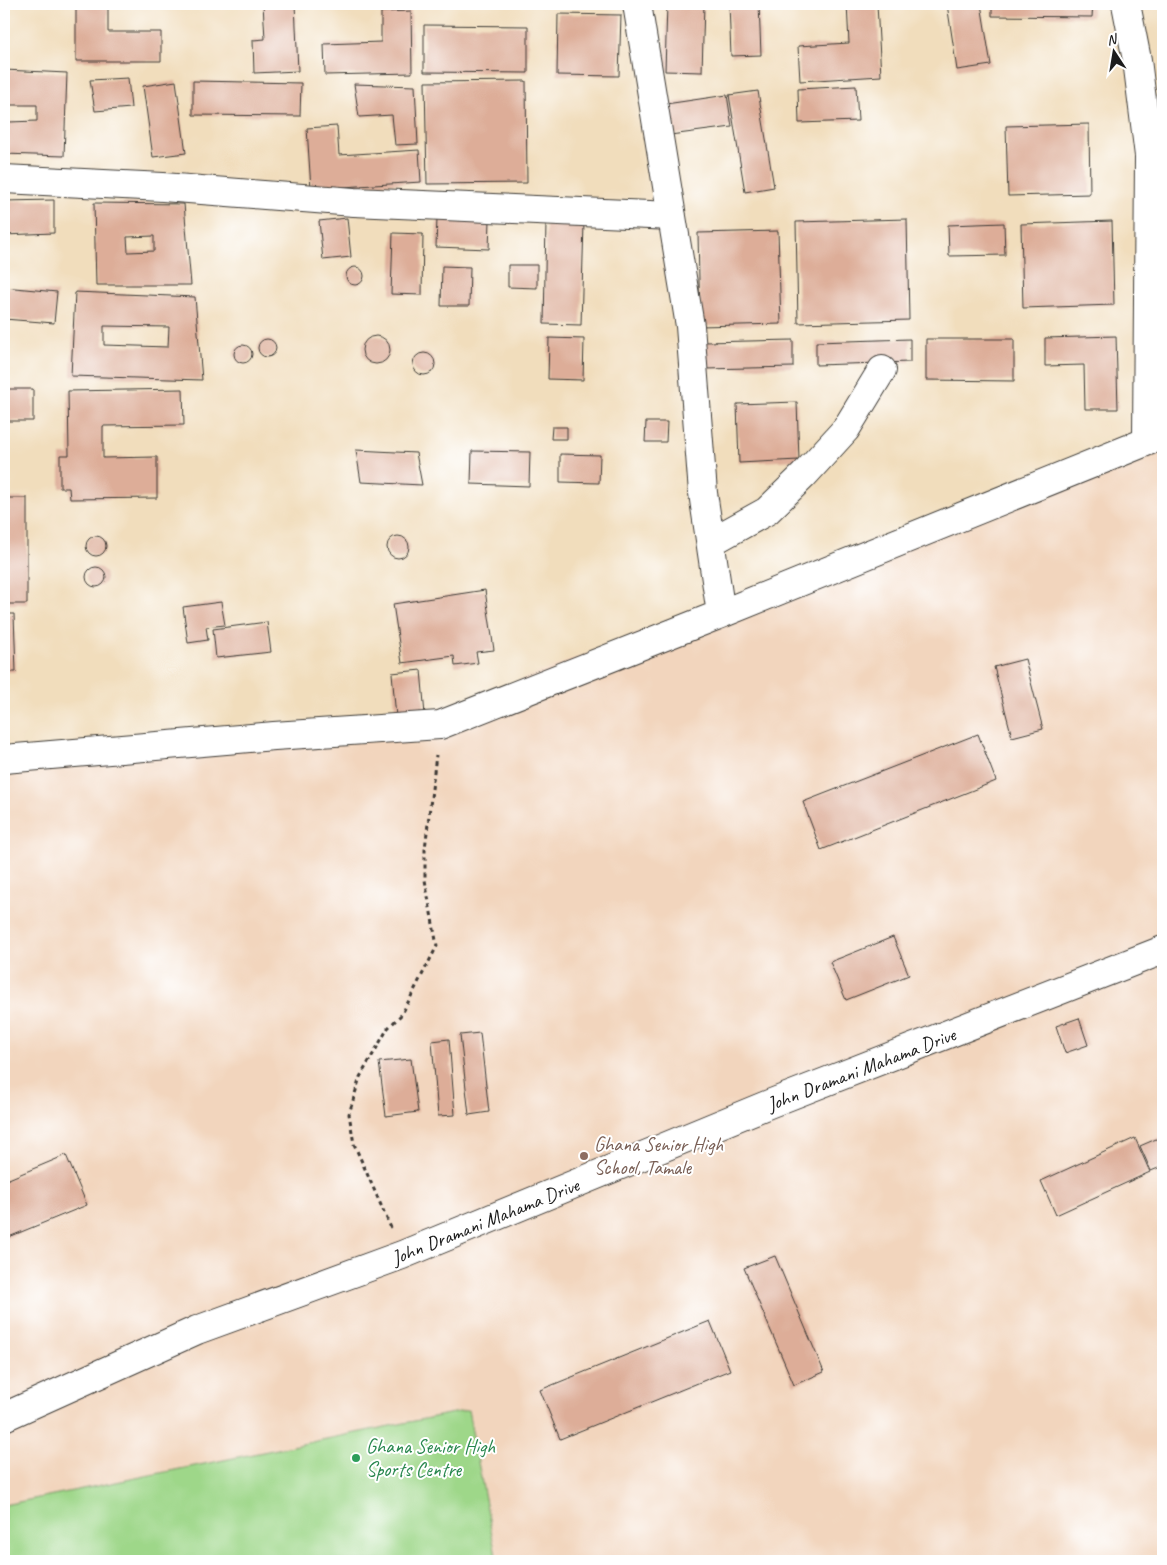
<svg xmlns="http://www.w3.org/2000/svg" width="1167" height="1565" font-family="Caveat,sans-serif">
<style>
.built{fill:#f2d5bd}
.green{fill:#9ed789;stroke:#5d7a52}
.building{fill:#ddad98;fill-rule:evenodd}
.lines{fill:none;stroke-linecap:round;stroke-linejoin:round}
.minor-casing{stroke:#3c3934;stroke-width:30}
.path{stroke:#3c3934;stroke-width:3;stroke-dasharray:4 4;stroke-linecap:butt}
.minor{stroke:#fff;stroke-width:28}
.education-dot{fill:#8d6e63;stroke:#fff;stroke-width:2}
.leisure-dot{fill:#2e9e5b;stroke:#fff;stroke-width:2}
.labels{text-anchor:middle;stroke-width:4;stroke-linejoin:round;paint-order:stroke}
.street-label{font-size:20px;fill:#1c1c1c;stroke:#fff}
.education-label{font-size:20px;fill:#785e54;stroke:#fff;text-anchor:start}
.leisure-label{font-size:20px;fill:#27864d;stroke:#fff;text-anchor:start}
</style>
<rect width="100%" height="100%" fill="#fff"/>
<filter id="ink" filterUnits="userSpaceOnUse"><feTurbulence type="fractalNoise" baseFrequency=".02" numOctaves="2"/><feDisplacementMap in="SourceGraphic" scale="10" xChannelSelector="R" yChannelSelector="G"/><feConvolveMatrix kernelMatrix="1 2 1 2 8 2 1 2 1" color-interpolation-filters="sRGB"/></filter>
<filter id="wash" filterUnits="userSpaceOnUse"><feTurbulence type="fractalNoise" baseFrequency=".0096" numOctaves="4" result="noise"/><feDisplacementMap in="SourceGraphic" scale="20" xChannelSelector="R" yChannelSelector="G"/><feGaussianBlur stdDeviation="1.12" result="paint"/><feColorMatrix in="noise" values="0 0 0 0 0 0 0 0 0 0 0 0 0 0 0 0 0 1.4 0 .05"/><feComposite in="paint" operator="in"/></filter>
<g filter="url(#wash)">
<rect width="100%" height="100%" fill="#f1ddbc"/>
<!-- built -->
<path class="built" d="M 1163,424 L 1163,1561 L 4,1561 L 4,752 L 440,712 Z"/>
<!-- green -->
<path class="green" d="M 468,1410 L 497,1561 L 4,1561 L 4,1505 Z"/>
<g id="blocks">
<!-- building -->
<path class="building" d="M 76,4 L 108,4 L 108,32 L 161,32 L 161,61 L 76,61 Z
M 263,4 L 295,4 L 298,71 L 254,73 L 253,40 L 265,39 Z
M 322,4 L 335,4 L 335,7 L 322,7 Z
M 667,4 L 704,4 L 702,72 L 665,71 Z
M 729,4 L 759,4 L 761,55 L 731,56 Z
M 847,4 L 877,4 L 881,76 L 800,81 L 798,46 L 849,43 Z
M 947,4 L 981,4 L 991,65 L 957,70 Z
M 992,4 L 1093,4 L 1092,17 L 992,16 Z
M 411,11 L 412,73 L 325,75 L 324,44 L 381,42 L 381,12 Z
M 558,14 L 621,15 L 619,76 L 557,75 Z
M 424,25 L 528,26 L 528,73 L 424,72 Z
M 4,70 L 67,73 L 64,156 L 4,154 ZM 9,105 L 37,105 L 37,121 L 9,122 Z
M 128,78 L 131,108 L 95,111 L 90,80 Z
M 176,81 L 186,153 L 153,157 L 143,86 Z
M 193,81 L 301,83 L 300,116 L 193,115 Z
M 526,81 L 527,183 L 427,184 L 425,82 Z
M 354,84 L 415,86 L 418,144 L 395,145 L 392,115 L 359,117 Z
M 856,86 L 858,121 L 799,123 L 798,89 Z
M 758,91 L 774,187 L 745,192 L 729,95 Z
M 727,95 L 732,127 L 670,135 L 666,104 Z
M 1089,124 L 1090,194 L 1008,196 L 1006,126 Z
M 337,126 L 339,155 L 419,150 L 421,182 L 311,189 L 307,128 Z
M 54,200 L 54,233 L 4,235 L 4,201 Z
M 94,203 L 184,204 L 191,285 L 96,285 ZM 154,236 L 154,251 L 128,252 L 127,237 Z
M 347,218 L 351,257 L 323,260 L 319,221 Z
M 437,218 L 490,220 L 489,249 L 436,247 Z
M 907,219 L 909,320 L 798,323 L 796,222 Z
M 1112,221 L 1114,305 L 1023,308 L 1021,224 Z
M 546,222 L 584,223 L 581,325 L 544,324 Z
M 1004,223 L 1005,255 L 949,256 L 948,225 Z
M 778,231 L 781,324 L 700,326 L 698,233 Z
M 393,233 L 423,234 L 422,295 L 391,294 Z
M 508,265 L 537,265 L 537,288 L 508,287 Z
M 442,266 L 470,267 L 469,306 L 441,306 Z
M346 276a9 9 0 1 1 18 0a9 9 0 1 1-18 0Z
M 4,287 L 57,292 L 54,323 L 4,319 Z
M 75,292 L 195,297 L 202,380 L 71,376 ZM 104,326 L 169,327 L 168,347 L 104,345 Z
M 1116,336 L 1118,409 L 1085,409 L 1084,365 L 1045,366 L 1045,338 Z
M362 350a14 14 0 1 1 28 0a14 14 0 1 1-28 0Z
M 549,338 L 584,339 L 583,380 L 548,379 Z
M258 348a9 9 0 1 1 18 0a9 9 0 1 1-18 0Z
M 910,339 L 910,362 L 816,365 L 816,342 Z
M 926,339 L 1014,339 L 1014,381 L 926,380 Z
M 793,340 L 793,367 L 705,369 L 705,342 Z
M234 354a9 9 0 1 1 18 0a9 9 0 1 1-18 0Z
M413 364a11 11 0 1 1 22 0a11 11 0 1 1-22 0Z
M 4,389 L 33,389 L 33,421 L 4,421 Z
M 183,389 L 184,425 L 103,426 L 103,458 L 157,457 L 157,498 L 70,499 L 69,488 L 60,488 L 60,455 L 69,455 L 68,391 Z
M 797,402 L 799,460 L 739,463 L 737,404 Z
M 646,422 L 667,422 L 666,442 L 645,442 Z
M 552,427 L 567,427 L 567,439 L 551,439 Z
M 356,450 L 416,453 L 422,485 L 361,482 Z
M 472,451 L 530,452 L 529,486 L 471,484 Z
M 560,454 L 600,455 L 599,483 L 560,482 Z
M 4,498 L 27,498 L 27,604 L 4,604 Z
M387 547a11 11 0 1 1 22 0a11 11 0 1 1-22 0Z
M86 546a10 10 0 1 1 20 0a10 10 0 1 1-20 0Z
M86 577a10 10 0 1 1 20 0a10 10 0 1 1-20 0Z
M 485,590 L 494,650 L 476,652 L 478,663 L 455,666 L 454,656 L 402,663 L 393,604 Z
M 221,602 L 225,625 L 206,627 L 208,640 L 188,643 L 183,607 Z
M 4,614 L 14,614 L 16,672 L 4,672 Z
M 267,622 L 271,652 L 216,658 L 213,629 Z
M 1025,659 L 1043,729 L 1012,737 L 994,667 Z
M 421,670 L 425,715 L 396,717 L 392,673 Z
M 978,734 L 996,781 L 821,850 L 803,802 Z
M 893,937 L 909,975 L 846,1000 L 830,962 Z
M 1079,1018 L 1088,1045 L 1065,1053 L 1056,1026 Z
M 480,1033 L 489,1112 L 469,1115 L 460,1035 Z
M 449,1039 L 455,1115 L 438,1116 L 432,1041 Z
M 411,1059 L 418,1112 L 386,1116 L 379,1062 Z
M 1163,1136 L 1163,1166 L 1151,1171 L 1140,1146 Z
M 1135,1138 L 1150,1172 L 1056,1215 L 1041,1181 Z
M 66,1155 L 87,1205 L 4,1239 L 4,1181 Z
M 775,1256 L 824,1372 L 794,1385 L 744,1268 Z
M 710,1321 L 730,1370 L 560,1439 L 540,1390 Z"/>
</g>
</g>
<g filter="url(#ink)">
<use href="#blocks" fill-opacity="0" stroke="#3c3934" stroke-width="1"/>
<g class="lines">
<!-- minor casing -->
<g class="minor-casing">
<path id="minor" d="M 637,4 L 690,326 L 703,493 L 721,614
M 1126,4 L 1137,60 L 1149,156 L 1147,440
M 4,179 L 163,187 L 354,202 L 672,216
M 711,542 L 767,511 L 804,475 L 846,429 L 882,370
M 4,759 L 274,736 L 440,725 L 721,614 L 1163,435
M 4,1417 L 197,1330 L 402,1255 L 769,1104 L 1163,950"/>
</g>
<!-- path -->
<path class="path" d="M 391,1228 L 354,1144 L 349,1114 L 360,1077 L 388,1028 L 402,1014 L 437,946 L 425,880 L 425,849 L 436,755"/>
<!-- minor -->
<use href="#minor" class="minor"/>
</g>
</g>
<!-- markers -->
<circle class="education-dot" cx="584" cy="1156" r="5"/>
<circle class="leisure-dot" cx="356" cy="1458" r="5"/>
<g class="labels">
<!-- street labels -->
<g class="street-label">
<text transform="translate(861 1069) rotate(-21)" y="7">John Dramani Mahama Drive</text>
<text transform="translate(485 1221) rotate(-22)" y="7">John Dramani Mahama Drive</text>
</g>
<!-- education labels -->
<g class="education-label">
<text x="594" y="1151">Ghana Senior High<tspan x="594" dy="23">School, Tamale</tspan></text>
</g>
<!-- leisure labels -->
<g class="leisure-label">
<text x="366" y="1453">Ghana Senior High<tspan x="366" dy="23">Sports Centre</tspan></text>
</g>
</g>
<!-- margin -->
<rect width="1167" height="1565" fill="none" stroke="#fff" stroke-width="20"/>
<!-- north arrow -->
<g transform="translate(1114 52) rotate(348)" stroke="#ffffff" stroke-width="4" paint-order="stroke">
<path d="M0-4L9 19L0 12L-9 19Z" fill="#1c1c1c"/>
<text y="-8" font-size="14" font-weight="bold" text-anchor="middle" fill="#1c1c1c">N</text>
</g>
</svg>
